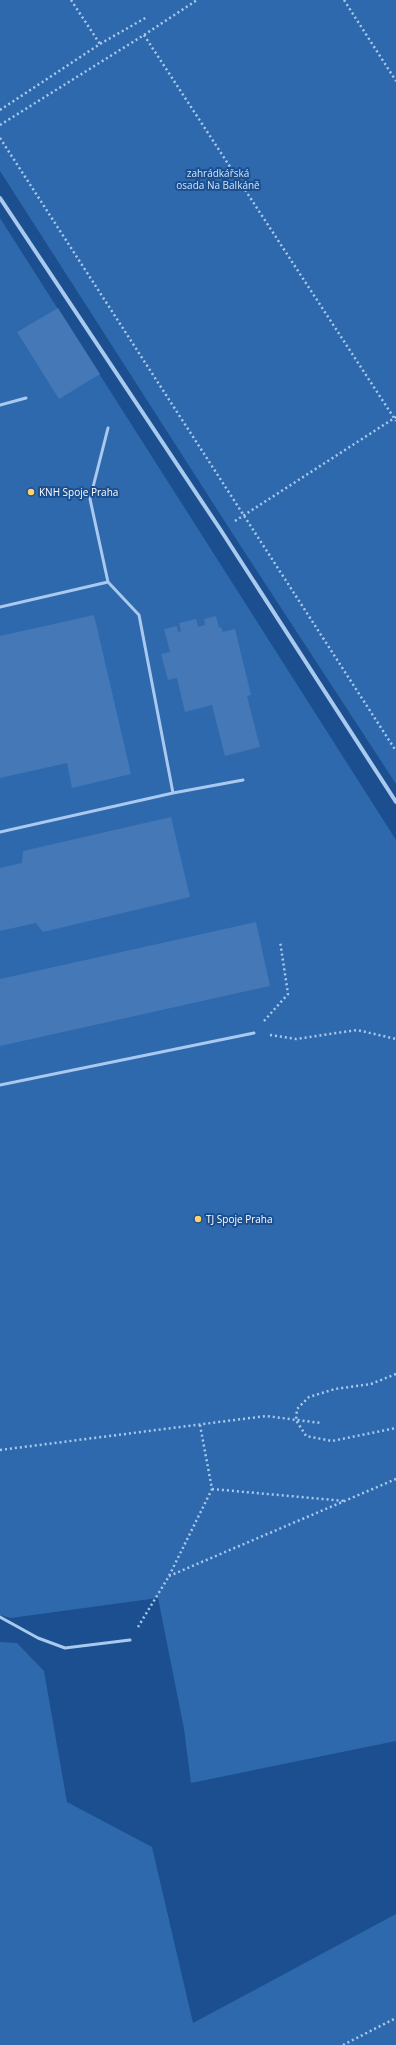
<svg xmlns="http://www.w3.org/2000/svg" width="396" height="2045" font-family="'Open Sans',sans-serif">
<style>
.green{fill:#2e69ad}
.building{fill:#4478b7}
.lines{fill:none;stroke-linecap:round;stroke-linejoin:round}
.path{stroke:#a9c9ee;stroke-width:2.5;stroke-dasharray:2 3;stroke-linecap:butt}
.service{stroke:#a9c9ee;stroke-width:3}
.minor{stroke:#a9c9ee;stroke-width:4}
.poi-dot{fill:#ffd166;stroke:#1b4f8f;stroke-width:1.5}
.labels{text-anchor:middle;stroke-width:4;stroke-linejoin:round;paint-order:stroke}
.park-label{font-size:10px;fill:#cfe3fa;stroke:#1b4f8f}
.poi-label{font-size:10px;fill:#fff;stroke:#1b4f8f;text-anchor:start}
</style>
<rect width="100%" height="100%" fill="#1b4f8f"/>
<!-- green -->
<path class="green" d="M 0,0 L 396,0 L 396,784 L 227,525 L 0,171 Z
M 0,218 L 396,840 L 396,1741 L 191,1783 L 184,1729 L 158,1598 L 11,1618 L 0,1615 Z
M 0,1642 L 17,1643 L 44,1671 L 67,1802 L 152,1847 L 193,2023 L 396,1914 L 396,2045 L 0,2045 Z"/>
<!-- building -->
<path class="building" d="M 58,308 L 100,374 L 59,399 L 17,332 Z
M 94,615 L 131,774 L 72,788 L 67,763 L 0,778 L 0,636 Z
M 216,616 L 219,628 L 221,627 L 223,632 L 235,629 L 251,695 L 247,696 L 260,747 L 225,756 L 212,705 L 185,712 L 177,678 L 168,680 L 161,654 L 170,652 L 164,629 L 177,626 L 178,632 L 181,631 L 179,623 L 196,619 L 198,627 L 205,625 L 204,619 Z
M 171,817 L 190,897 L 43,932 L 36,923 L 0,931 L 0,868 L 22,863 L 23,851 Z
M 256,922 L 270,986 L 0,1046 L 0,979 Z"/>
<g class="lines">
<!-- path -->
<path class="path" d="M 71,0 L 100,44
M 344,0 L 396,81
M 144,35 L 396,421
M 0,110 L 100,44 L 147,17
M 0,125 L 144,35 L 197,0
M 0,138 L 396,751
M 235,521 L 396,417
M 264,1021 L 288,994 L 280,941
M 270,1035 L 296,1039 L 357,1030 L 396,1039
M 396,1374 L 371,1384 L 335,1389 L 309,1397 L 297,1409 L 296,1420 L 306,1436 L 332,1441 L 396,1428
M 0,1450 L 266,1416 L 321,1423
M 212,1489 L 345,1501
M 169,1576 L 396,1479
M 138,1627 L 169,1576 L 212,1489 L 200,1425
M 343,2045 L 396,2018"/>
<!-- service -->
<path class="service" d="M 0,405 L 26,398
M 108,428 L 90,499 L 108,582 L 139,615 L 173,793
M 0,607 L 108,582
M 0,832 L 173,793 L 243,780
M 0,1085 L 254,1033
M 0,1617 L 38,1638 L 65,1648 L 130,1640"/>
<!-- minor -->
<path class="minor" d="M 0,198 L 220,529 L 396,802"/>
</g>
<!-- markers -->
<g class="poi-dot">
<circle cx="31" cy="492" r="4"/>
<circle cx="198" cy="1219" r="4"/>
</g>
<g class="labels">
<!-- park labels -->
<g class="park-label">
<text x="218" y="177">zahrádkářská<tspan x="218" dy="12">osada Na Balkáně</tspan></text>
</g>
<!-- poi labels -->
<g class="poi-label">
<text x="39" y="496">KNH Spoje Praha</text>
<text x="206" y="1223">TJ Spoje Praha</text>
</g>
</g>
</svg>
